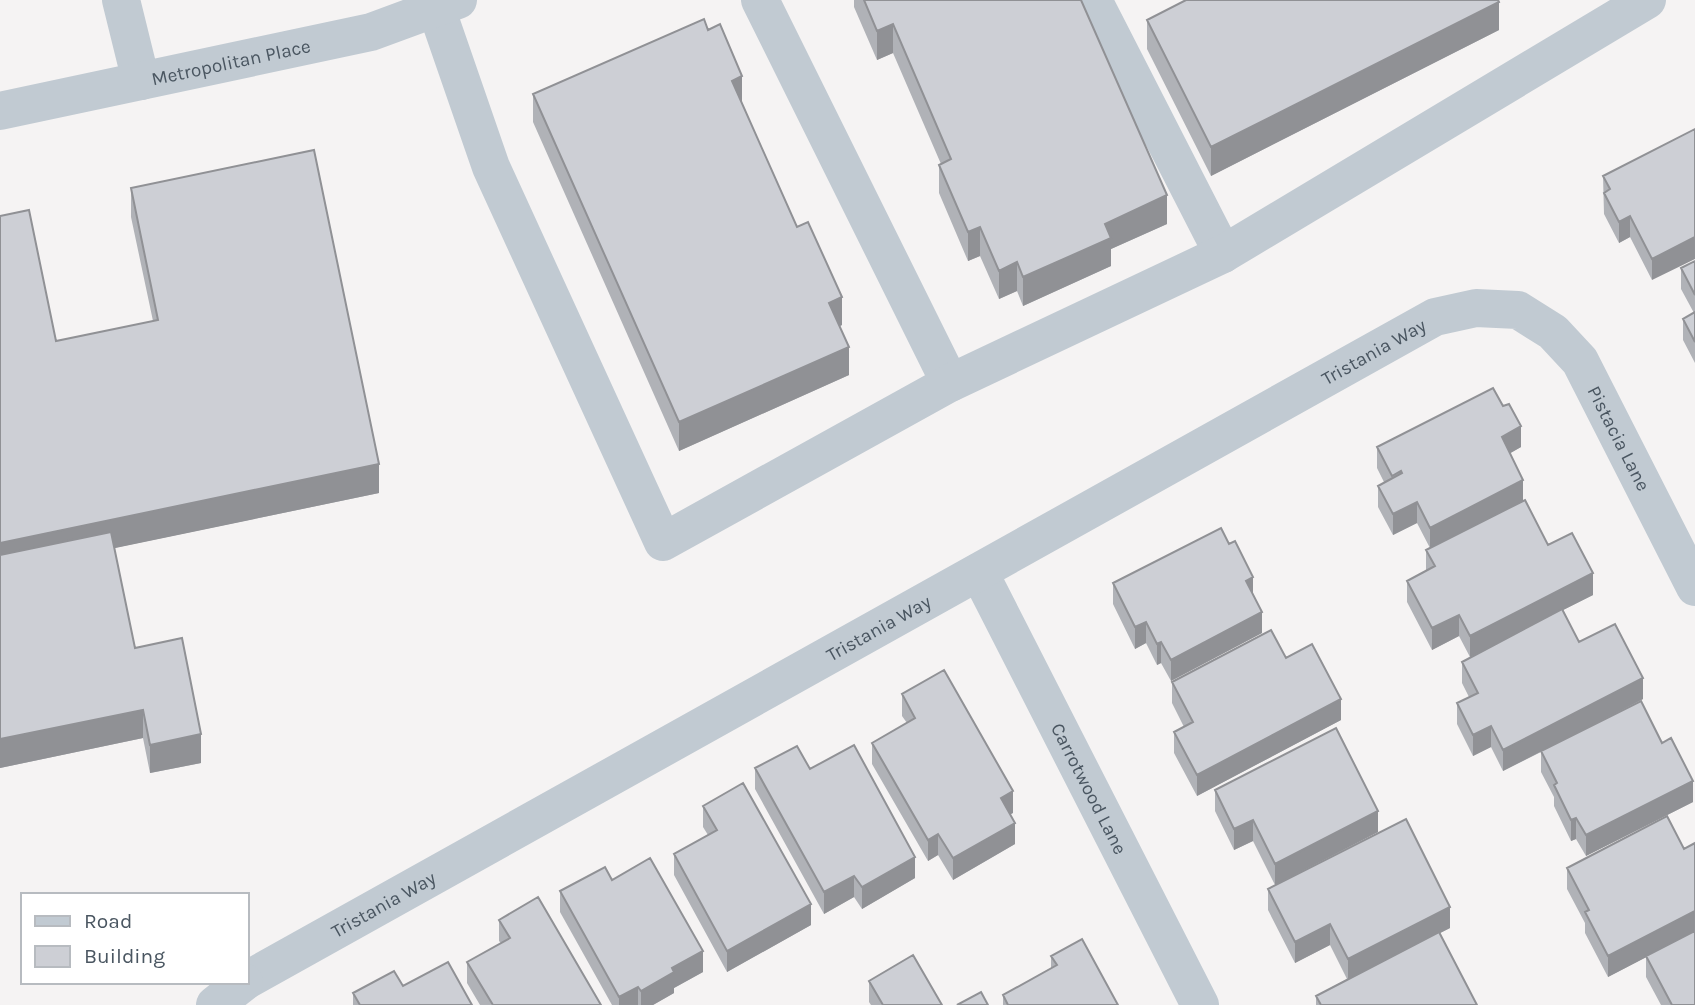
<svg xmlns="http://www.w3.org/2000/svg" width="1695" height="1005" font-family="Karla,sans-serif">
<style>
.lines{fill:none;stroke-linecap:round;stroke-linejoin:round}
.minor{stroke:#c1cad2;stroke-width:38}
.wall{fill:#b0b2b7}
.shaded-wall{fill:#909195}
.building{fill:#cdcfd5;stroke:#909195;stroke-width:2}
.labels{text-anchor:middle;stroke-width:6;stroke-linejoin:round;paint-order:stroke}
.street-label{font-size:19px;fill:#4a5661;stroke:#fff}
</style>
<rect width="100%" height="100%" fill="#f5f3f3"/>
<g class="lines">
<!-- minor -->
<g class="minor">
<path d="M 121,0 L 141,81"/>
<path d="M 760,0 L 950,383"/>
<path d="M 1093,0 L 1223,254"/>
<path d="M 436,8 L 491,167 L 663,542 L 950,383 L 1223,254 L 1647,0"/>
<path id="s1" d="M 0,111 L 371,32 L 458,0"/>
<path id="s2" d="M 979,572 L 1200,1005"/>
<path id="s3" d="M 247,980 L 1435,317 L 1476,308 L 1518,310 L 1553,332 L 1580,361 L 1695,587"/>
<path d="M 215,1005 L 244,982"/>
</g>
</g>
<!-- wall -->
<path class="wall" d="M 854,0 L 1081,0 L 1167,224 L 1111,249 L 1111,266 L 1023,306 L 1017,291 L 999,299 L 980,256 L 968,261 L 939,193 L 939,165 L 941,164 L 893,53 L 877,60 L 854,7 Z
M 1147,20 L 1499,30 L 1211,176 L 1147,49 Z
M 708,30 L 842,325 L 840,326 L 849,375 L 679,451 L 533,122 L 533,94 Z
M 1695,129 L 1652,280 L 1630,237 L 1619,243 L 1604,214 L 1603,176 Z
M 131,188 L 379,493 L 114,548 L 135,648 L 201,763 L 150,773 L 143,738 L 0,768 L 0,216 L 56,341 L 153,321 L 131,217 Z
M 1695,261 L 1695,363 L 1683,340 L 1683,319 L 1694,313 L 1681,289 L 1681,268 Z
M 1377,447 L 1521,447 L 1510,453 L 1523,500 L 1548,545 L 1593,595 L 1563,610 L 1579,642 L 1643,699 L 1619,712 L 1693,802 L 1586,856 L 1576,839 L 1571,841 L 1554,806 L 1554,797 L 1541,772 L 1541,752 L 1503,771 L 1491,747 L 1473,756 L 1457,724 L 1457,703 L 1469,697 L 1462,683 L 1462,662 L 1470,657 L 1459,636 L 1432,650 L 1407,602 L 1407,581 L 1426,571 L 1426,550 L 1430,548 L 1417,523 L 1393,535 L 1378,507 L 1378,486 L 1384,482 L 1377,468 Z
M 1113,583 L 1253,594 L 1262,633 L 1171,681 L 1161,663 L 1157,665 L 1146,643 L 1135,649 L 1113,604 Z
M 1286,658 L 1341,720 L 1197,796 L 1174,753 L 1174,732 L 1184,727 L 1172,703 L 1172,682 Z
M 902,694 L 1013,813 L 1010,814 L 1015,844 L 953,880 L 938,855 L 928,861 L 872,764 L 872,743 L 907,723 L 902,716 Z
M 755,768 L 810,769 L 915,878 L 862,909 L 854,897 L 824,914 L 755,789 Z
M 1215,790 L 1378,832 L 1275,885 L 1253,841 L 1234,850 L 1215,811 Z
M 703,806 L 811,925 L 727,972 L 674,875 L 674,854 L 708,835 L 703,827 Z
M 1567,868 L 1695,1005 L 1661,1005 L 1646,977 L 1646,957 L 1608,977 L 1585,933 L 1585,923 L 1567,889 Z
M 612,880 L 703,972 L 674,988 L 674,993 L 653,1005 L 612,1005 L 560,912 L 560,891 Z
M 1268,889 L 1450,928 L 1440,933 L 1477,1005 L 1316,1005 L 1316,996 L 1347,979 L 1330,945 L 1295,963 L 1268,910 Z
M 499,920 L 601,1005 L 480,1005 L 467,983 L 467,962 L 501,943 L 499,941 Z
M 1051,956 L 1118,1005 L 1003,1005 L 1003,995 L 1051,968 Z
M 869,981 L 942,1005 L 871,1005 L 869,1002 Z
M 353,993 L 360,1005 L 353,1005 Z"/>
<!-- shaded-wall -->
<path class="shaded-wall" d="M 1499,2 L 1499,30 L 1211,176 L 1211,147 Z
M 893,24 L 893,53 L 877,60 L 877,31 Z
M 742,76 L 742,105 L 732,81 Z
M 1167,195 L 1167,224 L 1111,249 L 1111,266 L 1023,306 L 1023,277 L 1105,224 Z
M 1630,216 L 1630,237 L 1619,243 L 1619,222 Z
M 980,227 L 980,256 L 968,261 L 968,232 Z
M 1695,237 L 1695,259 L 1652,280 L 1652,259 Z
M 1017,262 L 1017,291 L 999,299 L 999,271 Z
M 842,297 L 842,325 L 829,331 L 829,303 Z
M 849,347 L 849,375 L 679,451 L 679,422 Z
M 1521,426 L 1521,447 L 1502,458 L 1502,437 Z
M 379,464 L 379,493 L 0,572 L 0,543 Z
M 1523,480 L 1523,501 L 1430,549 L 1430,528 Z
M 1417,502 L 1417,523 L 1393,535 L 1393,514 Z
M 1593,573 L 1593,595 L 1470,657 L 1470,636 Z
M 1253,577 L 1253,599 L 1246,581 Z
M 1262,612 L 1262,633 L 1171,681 L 1171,660 Z
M 1459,615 L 1459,636 L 1432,650 L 1432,628 Z
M 1146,622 L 1146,643 L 1135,649 L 1135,627 Z
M 1161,642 L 1161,663 L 1157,665 L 1157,644 Z
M 1643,678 L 1643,699 L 1503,771 L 1503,750 Z
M 1341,699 L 1341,720 L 1197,796 L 1197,775 Z
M 143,710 L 143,738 L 0,768 L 0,739 Z
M 1491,726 L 1491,747 L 1473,756 L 1473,735 Z
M 201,734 L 201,763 L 150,773 L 150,745 Z
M 1693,781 L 1693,802 L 1586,856 L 1586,835 Z
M 1013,791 L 1013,813 L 1001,819 L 1001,798 Z
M 1378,811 L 1378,832 L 1275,885 L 1275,864 Z
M 1576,818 L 1576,839 L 1571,841 L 1571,820 Z
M 1253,820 L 1253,841 L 1234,850 L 1234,829 Z
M 1015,823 L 1015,844 L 953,880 L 953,858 Z
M 938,834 L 938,855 L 928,861 L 928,840 Z
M 915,857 L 915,878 L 862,909 L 862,887 Z
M 854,876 L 854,897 L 824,914 L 824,892 Z
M 811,904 L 811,925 L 727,972 L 727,951 Z
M 1450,907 L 1450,928 L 1348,980 L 1348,959 Z
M 1695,911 L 1695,932 L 1608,977 L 1608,956 Z
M 1330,924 L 1330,945 L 1295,963 L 1295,942 Z
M 703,951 L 703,972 L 674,988 L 674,993 L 653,1005 L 641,1005 L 641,991 L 672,968 Z
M 638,987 L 638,1005 L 619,1005 L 619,997 Z"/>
<!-- building -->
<path class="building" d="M 864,0 L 1081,0 L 1167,195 L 1105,224 L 1111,238 L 1023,277 L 1017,262 L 999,271 L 980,227 L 968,232 L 939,165 L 951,159 L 893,24 L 877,31 Z
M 1186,0 L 1498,0 L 1499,2 L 1211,147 L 1147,20 Z
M 704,19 L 708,30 L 720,24 L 742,76 L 732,81 L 797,227 L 808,222 L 842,297 L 829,303 L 849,347 L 679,422 L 533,94 Z
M 1695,129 L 1695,237 L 1652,259 L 1630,216 L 1619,222 L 1604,193 L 1610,189 L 1603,176 Z
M 314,150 L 379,464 L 0,543 L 0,216 L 29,210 L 56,341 L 158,320 L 131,188 Z
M 1695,261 L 1695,295 L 1681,268 Z
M 1695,312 L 1695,342 L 1683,319 Z
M 1493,388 L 1503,406 L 1509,404 L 1521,426 L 1502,437 L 1523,480 L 1430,528 L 1417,502 L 1393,514 L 1378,486 L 1402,473 L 1401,471 L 1392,476 L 1377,447 Z
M 1525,500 L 1548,545 L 1572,533 L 1593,573 L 1470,636 L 1459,615 L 1432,628 L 1407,581 L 1435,566 L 1426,550 Z
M 1221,528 L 1229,544 L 1235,541 L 1253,577 L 1246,581 L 1262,612 L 1171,660 L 1161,642 L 1157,644 L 1146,622 L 1135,627 L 1113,583 Z
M 111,532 L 135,648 L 182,638 L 201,734 L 150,745 L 143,710 L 0,739 L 0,555 Z
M 1562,609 L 1579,642 L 1615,624 L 1643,678 L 1503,750 L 1491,726 L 1473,735 L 1457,703 L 1478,693 L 1462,662 Z
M 1271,630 L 1286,658 L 1312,644 L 1341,699 L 1197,775 L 1174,732 L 1193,722 L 1172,682 Z
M 944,670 L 1013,791 L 1001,798 L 1015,823 L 953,858 L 938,834 L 928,840 L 872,743 L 915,718 L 902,694 Z
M 1641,701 L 1662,743 L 1671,738 L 1693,781 L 1586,835 L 1576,818 L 1571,820 L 1554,785 L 1557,783 L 1541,751 Z
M 1336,728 L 1378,811 L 1275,864 L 1253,820 L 1234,829 L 1215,790 Z
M 854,745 L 915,857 L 862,887 L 854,876 L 824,892 L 755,768 L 797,746 L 810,769 Z
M 743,783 L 811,904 L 727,951 L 674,854 L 717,830 L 703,806 Z
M 1667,816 L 1684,849 L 1695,843 L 1695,911 L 1608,956 L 1585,912 L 1589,910 L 1567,868 Z
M 1406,819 L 1450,907 L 1348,959 L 1330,924 L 1295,942 L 1268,889 Z
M 650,858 L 703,951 L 672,968 L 674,972 L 641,991 L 638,987 L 619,997 L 560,891 L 605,867 L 612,880 Z
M 538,897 L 601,1005 L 493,1005 L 467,962 L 510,938 L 499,920 Z
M 1695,931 L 1695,1005 L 1672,1005 L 1646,956 Z
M 1439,932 L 1477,1005 L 1321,1005 L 1316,996 Z
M 1082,939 L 1118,1005 L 1008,1005 L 1003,995 L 1057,965 L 1051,956 Z
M 913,955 L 942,1005 L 883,1005 L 869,981 Z
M 448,962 L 472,1005 L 360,1005 L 353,993 L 394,971 L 403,986 Z
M 981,992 L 988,1005 L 957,1005 Z"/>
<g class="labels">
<!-- street labels -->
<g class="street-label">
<text dy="7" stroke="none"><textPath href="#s1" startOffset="236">Metropolitan Place</textPath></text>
<text dy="7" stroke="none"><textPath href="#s3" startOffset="1290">Tristania Way</textPath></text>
<text dy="7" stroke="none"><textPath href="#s3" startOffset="1612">Pistacia Lane</textPath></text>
<text dy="7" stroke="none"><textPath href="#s3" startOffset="723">Tristania Way</textPath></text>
<text dy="7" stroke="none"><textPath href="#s2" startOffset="243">Carrotwood Lane</textPath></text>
<text dy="7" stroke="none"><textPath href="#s3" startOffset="156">Tristania Way</textPath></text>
</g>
</g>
<!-- legend -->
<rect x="21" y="893" width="228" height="91" fill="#ffffff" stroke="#b7bbc0" stroke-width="2"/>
<rect x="35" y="916" width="35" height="10" fill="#c1cad2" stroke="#b7bbc0" stroke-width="2"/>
<text x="84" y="928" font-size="21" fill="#4a5661">Road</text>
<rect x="35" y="946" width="35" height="21" fill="#cdcfd5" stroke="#b7bbc0" stroke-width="2"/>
<text x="84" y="963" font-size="21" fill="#4a5661">Building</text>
</svg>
